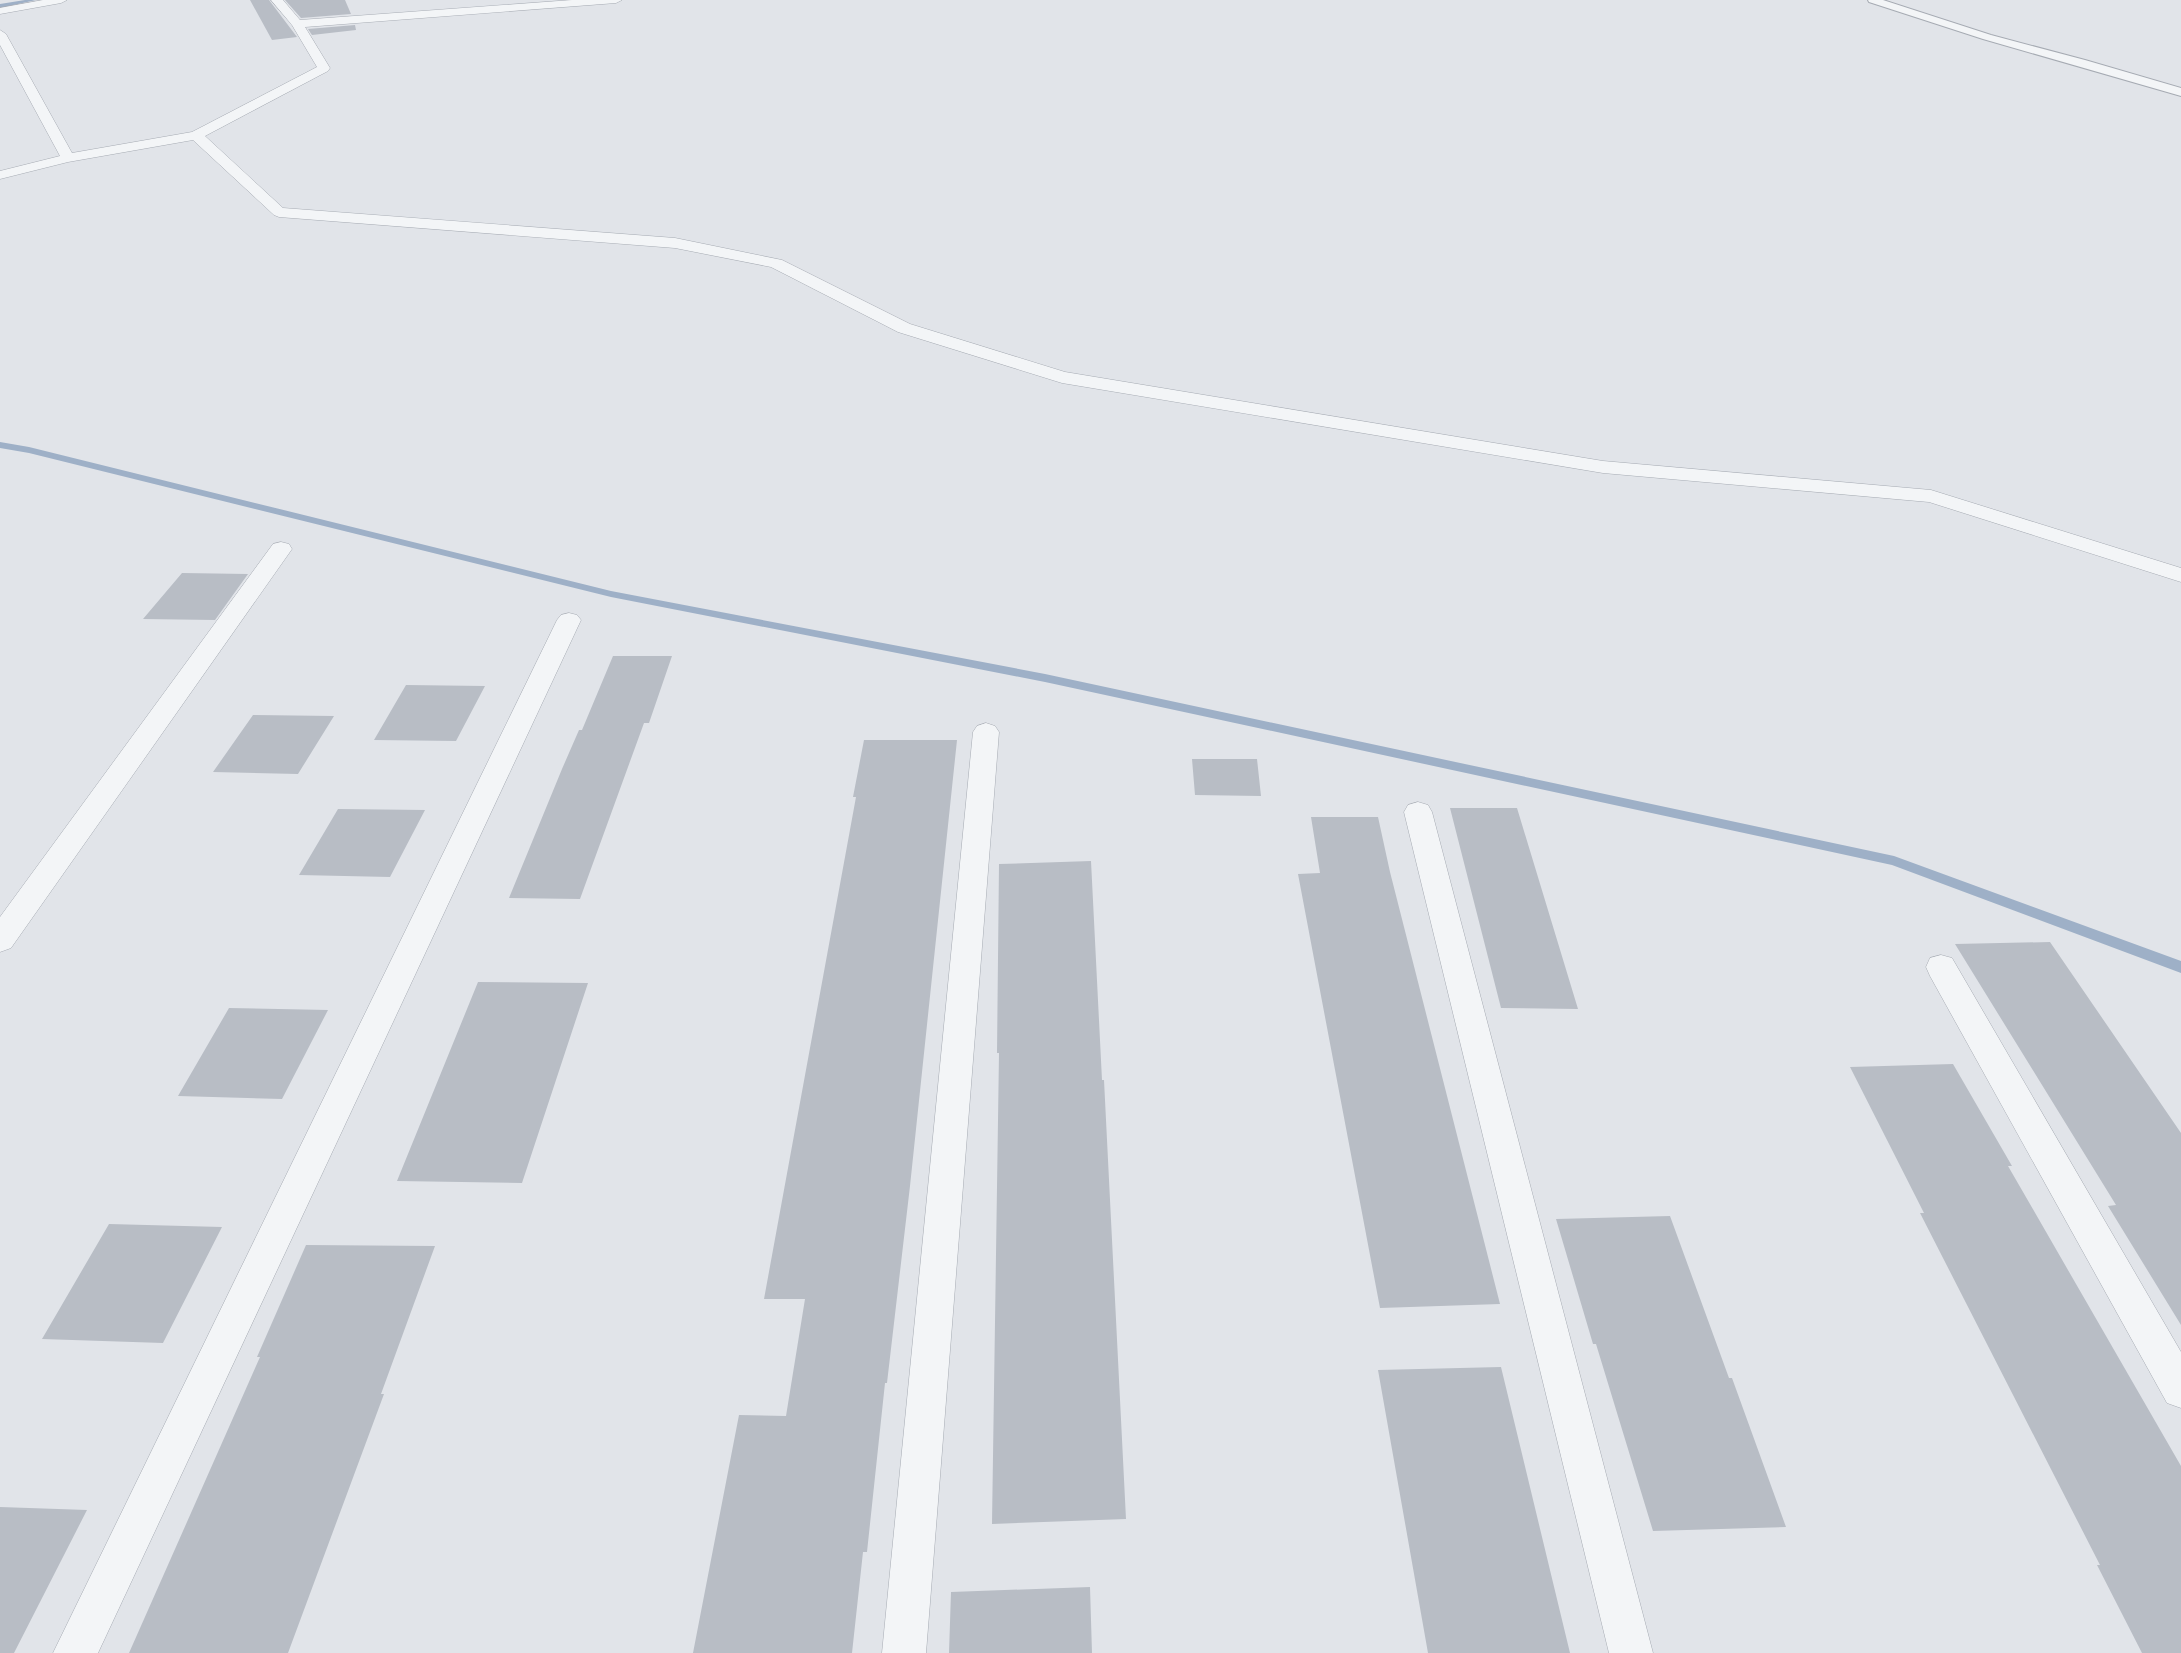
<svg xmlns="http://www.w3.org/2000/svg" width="2181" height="1653" font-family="Ubuntu,sans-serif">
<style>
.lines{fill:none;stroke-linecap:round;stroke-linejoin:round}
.stream{fill:#9eb0c7;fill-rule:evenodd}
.building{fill:#b8bdc5}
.lane-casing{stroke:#a6abb3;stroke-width:2}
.street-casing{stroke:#a6abb3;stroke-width:1}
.lane{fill:#f3f5f7;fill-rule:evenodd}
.street{fill:#f3f5f7;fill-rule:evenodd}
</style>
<rect width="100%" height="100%" fill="#e1e4e9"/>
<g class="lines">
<!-- stream -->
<path class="stream" d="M 25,0 L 36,0 L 0,8 L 0,4 Z
M 0,442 L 29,447 L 611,591 L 1045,674 L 1894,856 L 2181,961 L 2181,973 L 1892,865 L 1045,682 L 611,597 L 29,453 L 0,448 Z"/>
</g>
<!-- building -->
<path class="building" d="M 250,0 L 269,0 L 297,37 L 272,40 Z
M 285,0 L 345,0 L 351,14 L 301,18 Z
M 355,25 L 356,30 L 312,35 L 308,29 Z
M 182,573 L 248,574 L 215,620 L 143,619 Z
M 613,656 L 672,656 L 649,723 L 644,723 L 580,899 L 509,898 L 562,769 L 579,730 L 582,730 Z
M 406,685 L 485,686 L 456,741 L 374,740 Z
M 253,715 L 334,716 L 298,774 L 213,772 Z
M 864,740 L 957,740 L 910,1186 L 887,1383 L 885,1383 L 867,1552 L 863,1552 L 852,1653 L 693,1653 L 739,1415 L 786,1416 L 805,1299 L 764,1299 L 856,797 L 853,797 Z
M 1192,759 L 1257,759 L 1261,796 L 1195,795 Z
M 1450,808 L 1517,808 L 1578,1009 L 1501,1008 Z
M 338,809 L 425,810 L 390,877 L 299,875 Z
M 1311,817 L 1378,817 L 1390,872 L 1500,1304 L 1380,1308 L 1298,874 L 1320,873 Z
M 1091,861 L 1102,1080 L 1104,1080 L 1126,1519 L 992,1524 L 999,1053 L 997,1053 L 999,864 Z
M 2050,942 L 2181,1133 L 2181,1325 L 2108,1206 L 2116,1205 L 1955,944 Z
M 478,982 L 588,983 L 522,1183 L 397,1181 Z
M 229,1008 L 328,1010 L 282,1099 L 178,1096 Z
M 1953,1064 L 2012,1166 L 2008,1166 L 2181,1466 L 2181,1653 L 2142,1653 L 2097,1565 L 2100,1565 L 1920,1213 L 1924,1213 L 1850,1067 Z
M 1670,1216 L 1729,1378 L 1732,1378 L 1786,1527 L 1653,1531 L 1596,1344 L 1593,1344 L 1556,1219 Z
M 109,1224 L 222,1227 L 163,1343 L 42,1339 Z
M 306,1245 L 435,1246 L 381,1394 L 384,1394 L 288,1653 L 129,1653 L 260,1357 L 257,1357 Z
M 1501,1367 L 1570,1653 L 1428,1653 L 1378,1370 Z
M 0,1507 L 87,1510 L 14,1653 L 0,1653 Z
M 1090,1587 L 1092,1653 L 949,1653 L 951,1592 Z"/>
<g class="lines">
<!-- lane casing -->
<g class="lane-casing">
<path id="lane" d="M 1868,0 L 1883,0 L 1991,35 L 2085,60 L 2181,88 L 2181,96 L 1983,39 L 1869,2 Z"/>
</g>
<!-- street casing -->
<g class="street-casing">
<path id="street" d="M 43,0 L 67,0 L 61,3 L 0,14 L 0,8 Z
M 271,0 L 283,0 L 300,20 L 572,0 L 622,0 L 616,3 L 305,27 L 330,68 L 328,71 L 205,136 L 283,208 L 675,238 L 782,260 L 910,324 L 1065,372 L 1603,461 L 1931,490 L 2181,568 L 2181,582 L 1929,502 L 1603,473 L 1062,383 L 898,332 L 771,267 L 675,248 L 279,217 L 274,215 L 193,140 L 68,162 L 0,179 L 0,171 L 60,156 L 0,45 L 0,30 L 6,34 L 72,153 L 192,132 L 317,67 L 292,25 Z
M 281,542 L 289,544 L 292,549 L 11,948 L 0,952 L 0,917 L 273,544 Z
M 569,613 L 577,615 L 581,620 L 98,1653 L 53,1653 L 557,620 L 561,615 Z
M 986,723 L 995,726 L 999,732 L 926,1653 L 882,1653 L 973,732 L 977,726 Z
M 1418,802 L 1428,805 L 1432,812 L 1653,1653 L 1609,1653 L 1404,812 L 1408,805 Z
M 1941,955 L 1952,958 L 2181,1352 L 2181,1408 L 2167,1403 L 1930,976 L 1926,967 L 1930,958 Z"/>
</g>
<!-- lane -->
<use href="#lane" class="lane"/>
<!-- street -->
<use href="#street" class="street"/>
</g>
</svg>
